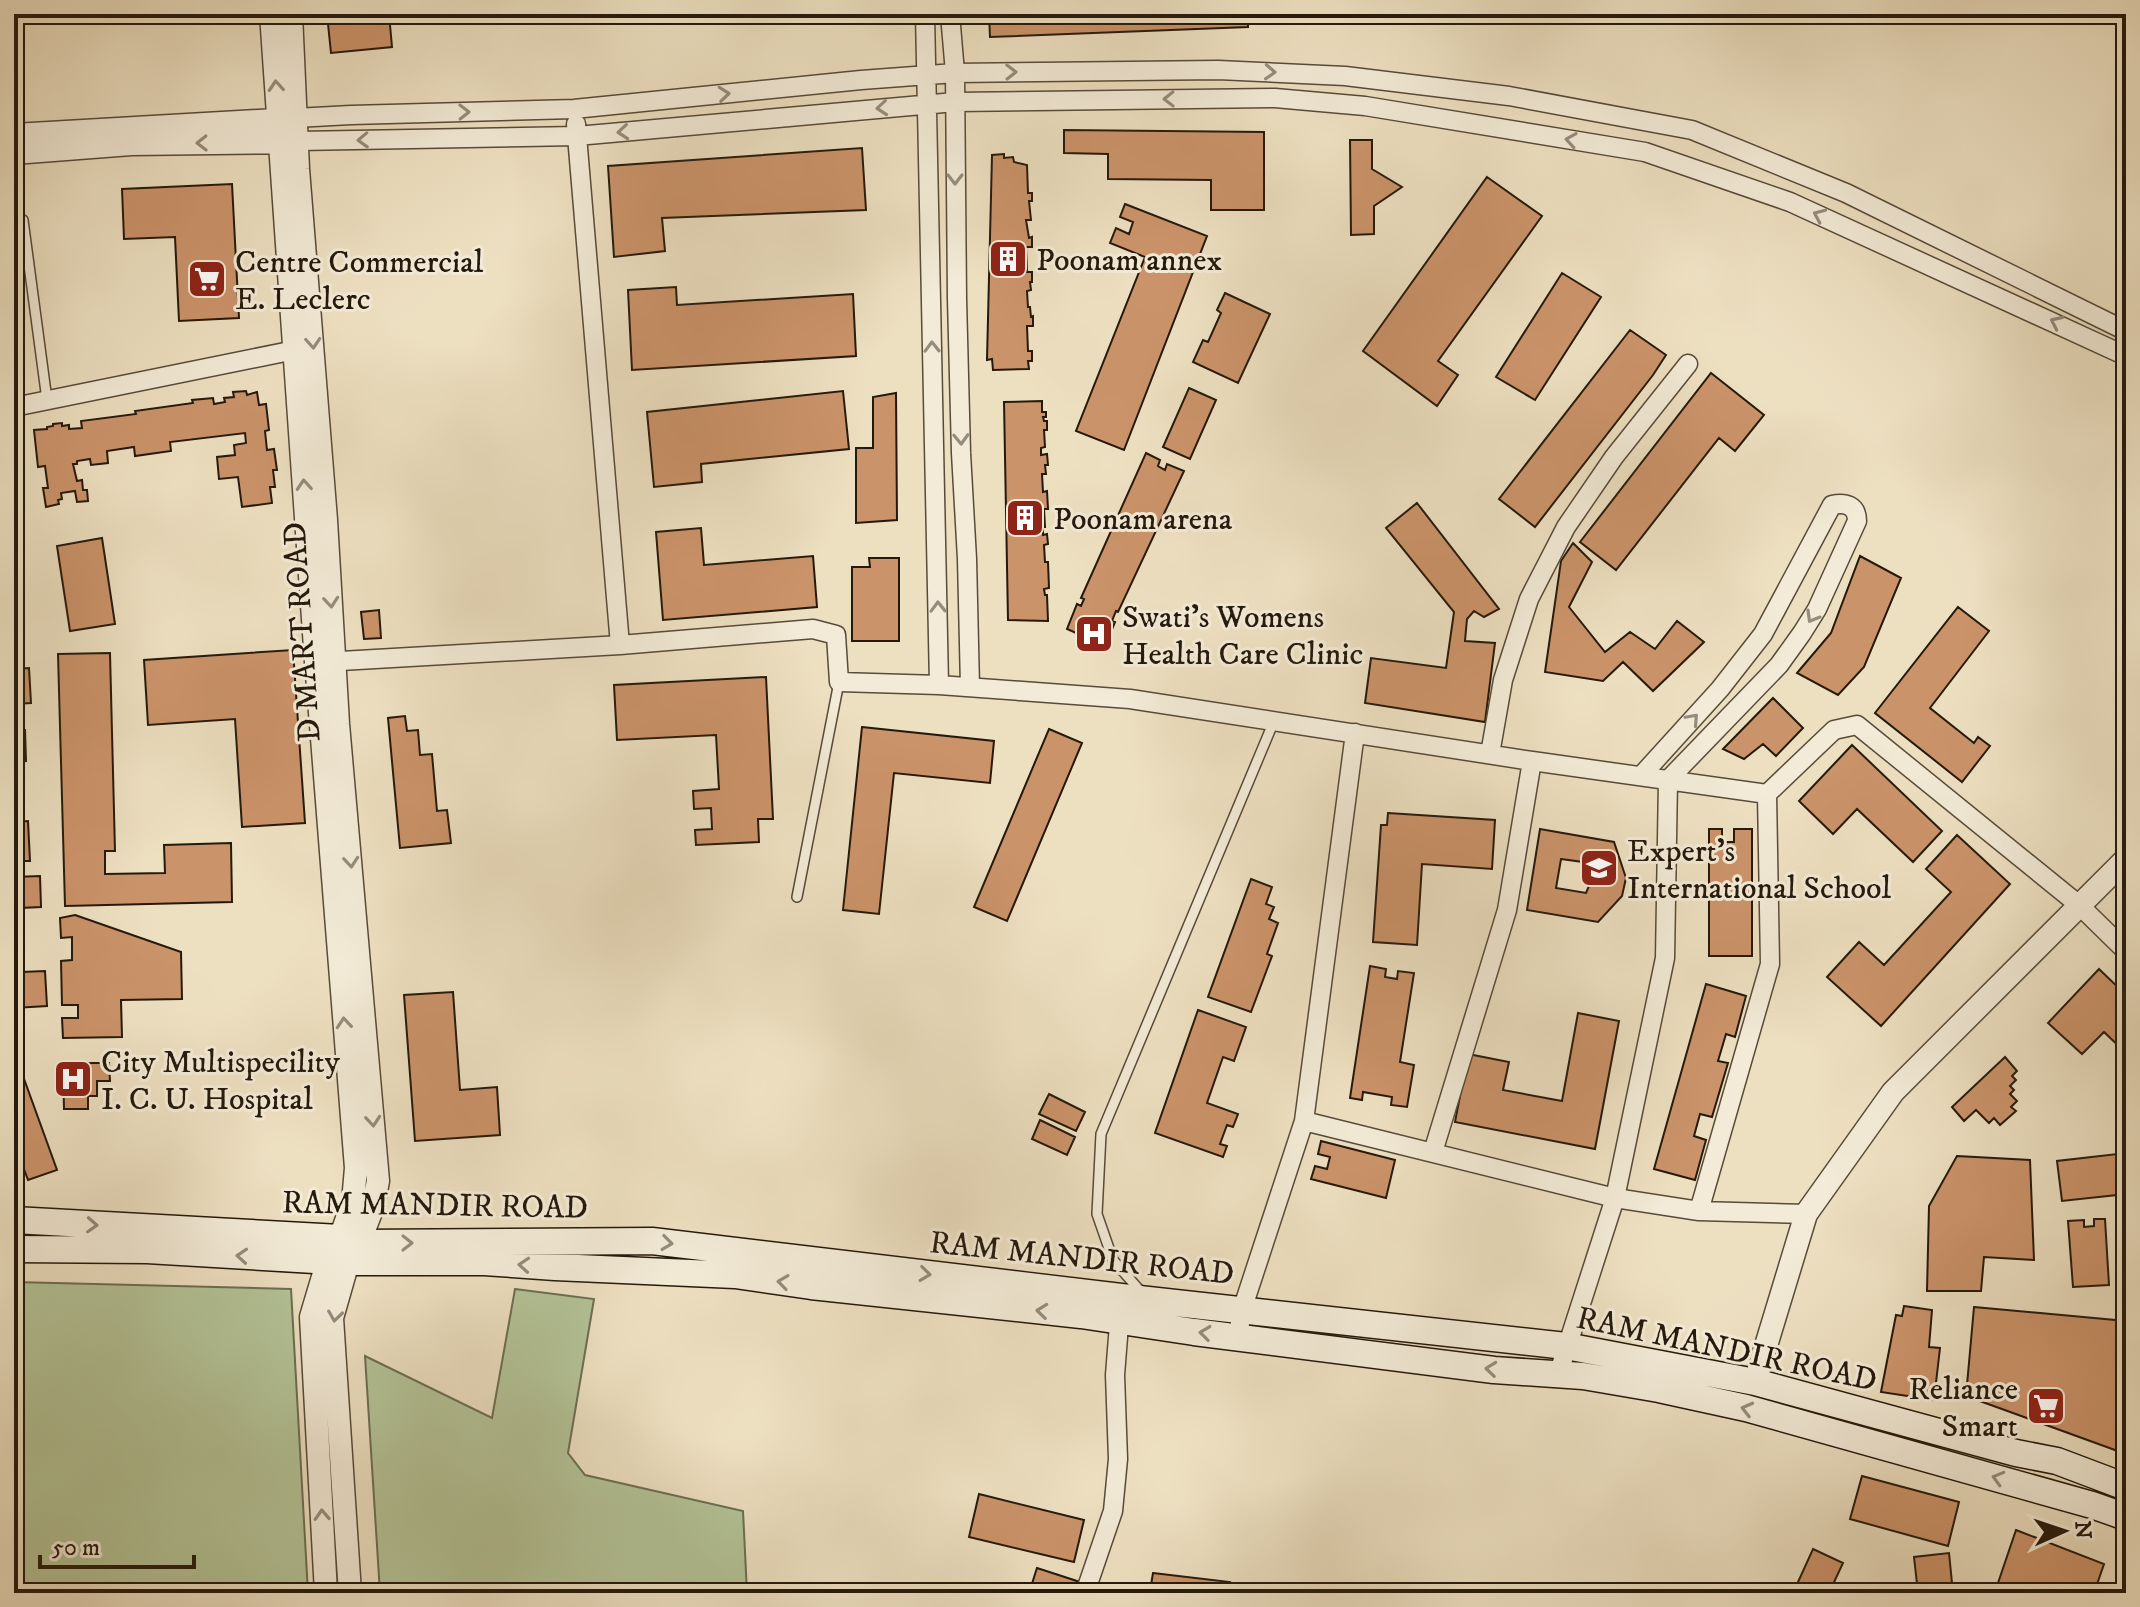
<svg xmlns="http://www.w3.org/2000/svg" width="2140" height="1607" font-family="'IM FELL DW Pica',serif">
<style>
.green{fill:#b3c397;stroke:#6c6e52;stroke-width:2}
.building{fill:#cb936a;stroke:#25190c;stroke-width:2;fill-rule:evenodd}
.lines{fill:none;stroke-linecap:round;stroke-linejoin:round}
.service-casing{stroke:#574b39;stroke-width:12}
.minor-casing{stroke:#574b39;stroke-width:21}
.tertiary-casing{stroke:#574b39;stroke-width:25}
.secondary-casing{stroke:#25190c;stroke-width:29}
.service{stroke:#f3ebd7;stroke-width:9}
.minor{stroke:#f3ebd7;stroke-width:18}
.tertiary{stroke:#f3ebd7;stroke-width:22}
.secondary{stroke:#f3ebd7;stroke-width:26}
.oneway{stroke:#968c7c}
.labels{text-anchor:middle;stroke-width:6;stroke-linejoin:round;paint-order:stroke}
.poi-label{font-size:32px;fill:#25190c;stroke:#f3ebd7;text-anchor:start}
.street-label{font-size:32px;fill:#25190c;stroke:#f3ebd7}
</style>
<rect width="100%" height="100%" fill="#ede0c1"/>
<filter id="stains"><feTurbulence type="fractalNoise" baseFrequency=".0025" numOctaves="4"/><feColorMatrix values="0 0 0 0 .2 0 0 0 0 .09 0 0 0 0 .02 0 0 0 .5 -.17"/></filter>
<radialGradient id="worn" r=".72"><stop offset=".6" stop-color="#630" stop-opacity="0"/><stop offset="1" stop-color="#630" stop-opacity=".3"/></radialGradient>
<!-- green -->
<path class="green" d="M 14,1282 L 291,1289 L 308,1593 L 14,1593 Z
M 515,1289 L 594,1299 L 568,1453 L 585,1475 L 743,1511 L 747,1593 L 380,1593 L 365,1356 L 492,1418 Z"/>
<!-- building -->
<path class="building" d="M 327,14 L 389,14 L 392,47 L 331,53 Z
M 989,14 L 1248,14 L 1248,27 L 990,37 Z
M 1064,130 L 1264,132 L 1264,210 L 1211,210 L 1211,180 L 1108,179 L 1108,154 L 1064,153 Z
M 1350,140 L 1372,140 L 1372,169 L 1402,187 L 1374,206 L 1374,234 L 1351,235 Z
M 862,148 L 866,210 L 662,218 L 665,251 L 614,257 L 608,166 Z
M 1004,154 L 1004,158 L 1013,157 L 1014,162 L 1027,165 L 1028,193 L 1032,193 L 1032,201 L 1029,201 L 1031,220 L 1026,220 L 1029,238 L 1032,237 L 1032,247 L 1026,247 L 1027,272 L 1032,272 L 1032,282 L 1030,282 L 1031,290 L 1027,291 L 1028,307 L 1030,307 L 1031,317 L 1033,316 L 1033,326 L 1027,326 L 1028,351 L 1032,351 L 1032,361 L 1028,361 L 1029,369 L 993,370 L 992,359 L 987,360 L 992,155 Z
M 1487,177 L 1542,216 L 1438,361 L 1458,375 L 1437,406 L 1363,351 Z
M 232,184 L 239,318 L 179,321 L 175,237 L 124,239 L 122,189 Z
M 1125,204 L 1207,236 L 1124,450 L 1076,431 L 1145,257 L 1110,243 L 1116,228 L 1129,234 L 1133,222 L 1120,217 Z
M 1562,273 L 1601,297 L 1535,400 L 1496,377 Z
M 676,287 L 677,305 L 853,294 L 856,356 L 632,370 L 628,290 Z
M 1225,293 L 1270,314 L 1238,383 L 1193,362 L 1203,340 L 1208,342 L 1221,313 L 1217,310 Z
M 1630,330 L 1666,355 L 1653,375 L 1535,527 L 1499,499 Z
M 1711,373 L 1764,415 L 1735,451 L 1719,438 L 1616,570 L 1580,542 Z
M 1189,388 L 1216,400 L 1190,459 L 1163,447 Z
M 246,391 L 247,395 L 257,392 L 259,405 L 266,404 L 269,430 L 265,431 L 267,450 L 274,449 L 277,470 L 273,470 L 275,487 L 270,487 L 272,503 L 242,507 L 238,477 L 219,479 L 217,457 L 235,455 L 234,445 L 246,443 L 245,433 L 170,442 L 171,451 L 135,456 L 134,447 L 107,451 L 108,463 L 91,465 L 90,459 L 77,461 L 77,464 L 73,464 L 77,481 L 82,480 L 83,490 L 87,490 L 88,501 L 77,502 L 75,491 L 61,493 L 62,499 L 58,500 L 59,504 L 46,507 L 43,488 L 48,488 L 45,466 L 38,467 L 34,430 L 47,429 L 47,427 L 53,426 L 53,424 L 62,423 L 62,426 L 69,425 L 69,429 L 82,428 L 81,421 L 136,414 L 135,411 L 193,403 L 192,400 L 213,398 L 214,404 L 225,402 L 224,398 L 234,397 L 233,392 Z
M 843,391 L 849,449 L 701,464 L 702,482 L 654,487 L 647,412 Z
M 896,393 L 897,520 L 856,523 L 856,448 L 873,448 L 873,397 Z
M 1042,401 L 1042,412 L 1046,412 L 1046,417 L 1043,417 L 1044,421 L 1047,421 L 1047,430 L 1044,430 L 1045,447 L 1041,448 L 1041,455 L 1047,454 L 1048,465 L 1045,465 L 1046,474 L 1042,474 L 1043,492 L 1047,491 L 1048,509 L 1044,509 L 1045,527 L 1043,527 L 1043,535 L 1047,534 L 1048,544 L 1044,545 L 1045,562 L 1048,562 L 1049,588 L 1044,589 L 1045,595 L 1047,595 L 1048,621 L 1008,620 L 1004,402 Z
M 1146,453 L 1160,460 L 1158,466 L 1165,470 L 1167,464 L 1184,471 L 1118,612 L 1116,611 L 1112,621 L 1115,622 L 1105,646 L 1067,629 L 1077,604 L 1081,606 L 1084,599 L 1081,598 Z
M 1417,503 L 1499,609 L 1484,617 L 1474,611 L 1467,619 L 1465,641 L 1495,643 L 1485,722 L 1365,703 L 1371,658 L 1446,668 L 1454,612 L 1386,528 Z
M 701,528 L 704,565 L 813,556 L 817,607 L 663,620 L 656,532 Z
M 102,538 L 115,624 L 70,631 L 57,546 Z
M 1573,543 L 1592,562 L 1569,607 L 1605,652 L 1630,632 L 1655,649 L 1677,621 L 1704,642 L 1653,691 L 1623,662 L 1603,681 L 1545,672 L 1561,561 Z
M 1860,556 L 1901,578 L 1864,667 L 1838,695 L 1797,673 L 1831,633 Z
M 869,558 L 899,558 L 899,641 L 852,641 L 852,567 L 870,567 Z
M 1958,607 L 1989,631 L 1930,708 L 1974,743 L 1978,737 L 1990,746 L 1962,782 L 1875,713 Z
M 379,610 L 381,638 L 364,639 L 361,612 Z
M 293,650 L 305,823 L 242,827 L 235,719 L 148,725 L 144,660 Z
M 110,653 L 115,851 L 105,851 L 105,874 L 165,873 L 164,845 L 231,843 L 232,902 L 65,906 L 58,654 Z
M 29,668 L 31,703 L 14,704 L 14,669 Z
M 766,677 L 773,819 L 758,819 L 759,842 L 696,845 L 695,830 L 712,829 L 711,808 L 694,809 L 693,791 L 719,789 L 716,735 L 617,740 L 614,685 Z
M 1773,698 L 1803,728 L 1776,756 L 1763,744 L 1744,759 L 1723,749 Z
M 405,716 L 407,731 L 418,730 L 420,755 L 432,754 L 437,811 L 447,810 L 451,843 L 400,848 L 388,718 Z
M 862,727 L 994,741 L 990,783 L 894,773 L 879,914 L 843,910 Z
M 1049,729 L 1082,743 L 1007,921 L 974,907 Z
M 14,730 L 25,730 L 26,761 L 14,762 Z
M 1852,745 L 1942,831 L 1913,862 L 1857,809 L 1833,834 L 1799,801 Z
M 1388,813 L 1495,820 L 1492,869 L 1422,864 L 1417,945 L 1373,942 L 1381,825 L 1387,825 Z
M 28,821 L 30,861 L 14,861 L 14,822 Z
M 1540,829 L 1614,842 L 1626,878 L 1622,896 L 1598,922 L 1527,910 ZM 1561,859 L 1590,863 L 1592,879 L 1586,893 L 1556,888 Z
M 1709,829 L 1722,829 L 1722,842 L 1734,842 L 1734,829 L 1752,829 L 1752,956 L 1709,956 Z
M 1957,835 L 2010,884 L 1881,1026 L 1827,977 L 1859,942 L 1884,965 L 1951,892 L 1926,869 Z
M 40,876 L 41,907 L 20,908 L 22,972 L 45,971 L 47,1006 L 14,1008 L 14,877 Z
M 1251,879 L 1272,887 L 1266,904 L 1274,907 L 1269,919 L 1278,923 L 1267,954 L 1272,956 L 1251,1012 L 1208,997 Z
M 75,915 L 181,952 L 182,999 L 121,1000 L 122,1037 L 63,1038 L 62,1018 L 78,1018 L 78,1005 L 62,1005 L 61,961 L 72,960 L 72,937 L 61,938 L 60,918 Z
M 1370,966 L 1386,969 L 1385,977 L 1397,979 L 1398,971 L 1414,973 L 1400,1062 L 1414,1065 L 1407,1107 L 1391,1105 L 1392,1097 L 1363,1092 L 1362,1100 L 1350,1098 Z
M 2099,969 L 2126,995 L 2126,1051 L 2125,1052 L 2104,1032 L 2082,1054 L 2048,1023 Z
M 1706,984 L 1746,996 L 1735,1037 L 1726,1034 L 1718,1061 L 1728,1063 L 1712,1117 L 1700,1114 L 1694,1136 L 1706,1140 L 1695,1180 L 1654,1169 Z
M 453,992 L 460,1090 L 497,1087 L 500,1135 L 415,1141 L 404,995 Z
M 1198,1010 L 1246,1027 L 1234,1061 L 1223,1057 L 1207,1103 L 1238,1114 L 1233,1127 L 1227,1125 L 1220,1144 L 1227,1146 L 1223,1157 L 1155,1133 Z
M 1578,1013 L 1619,1021 L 1595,1149 L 1455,1122 L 1468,1054 L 1509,1062 L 1503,1090 L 1562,1101 Z
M 2005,1057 L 2017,1071 L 2012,1076 L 2016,1080 L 2010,1086 L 2014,1090 L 2010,1094 L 2017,1101 L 2011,1107 L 2016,1111 L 2000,1125 L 1994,1118 L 1989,1123 L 1976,1110 L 1964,1121 L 1952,1107 Z
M 63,1063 L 109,1063 L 110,1081 L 97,1081 L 97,1096 L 88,1096 L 88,1109 L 64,1109 Z
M 19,1065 L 57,1170 L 28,1180 L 14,1142 L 14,1067 Z
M 1049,1094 L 1085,1112 L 1076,1131 L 1039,1114 Z
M 1040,1120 L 1075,1137 L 1067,1155 L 1032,1139 Z
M 1321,1141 L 1395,1160 L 1386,1198 L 1311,1179 L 1315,1166 L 1327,1169 L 1330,1157 L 1318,1154 Z
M 2126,1153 L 2126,1194 L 2062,1201 L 2057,1161 Z
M 1957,1156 L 2030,1160 L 2034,1260 L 1984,1257 L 1981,1291 L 1927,1291 L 1929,1206 Z
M 2126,1218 L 2126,1285 L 2125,1285 L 2121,1219 Z
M 2094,1219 L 2105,1219 L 2109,1285 L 2073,1287 L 2068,1221 L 2084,1220 L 2084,1227 L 2094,1226 Z
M 1904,1306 L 1932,1310 L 1929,1347 L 1940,1348 L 1934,1400 L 1881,1392 L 1896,1315 L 1902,1316 Z
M 1974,1307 L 2126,1321 L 2126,1454 L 1966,1396 Z
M 1862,1476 L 1959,1502 L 1948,1546 L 1850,1519 Z
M 979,1494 L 1084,1520 L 1074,1562 L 969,1537 Z
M 2016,1530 L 2104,1564 L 2094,1593 L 2013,1593 L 1997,1586 Z
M 1813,1549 L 1843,1563 L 1829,1593 L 1793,1593 Z
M 1949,1553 L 1953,1593 L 1918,1593 L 1914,1557 Z
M 1037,1568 L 1080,1582 L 1077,1593 L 1029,1593 Z
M 1153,1573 L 1230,1582 L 1228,1593 L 1120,1593 L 1121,1588 L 1150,1591 Z"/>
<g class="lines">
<!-- service casing -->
<g class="service-casing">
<path id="service" d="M 23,220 L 47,400
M 797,897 L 839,682
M 1142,1293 L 1113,1260 L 1097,1214 L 1101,1134 L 1274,721"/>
</g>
<!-- minor casing -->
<g class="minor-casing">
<path id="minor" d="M 925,14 L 939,685
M 950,14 L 955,73 L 957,299 L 961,453 L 967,559 L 970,687
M 295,118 L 351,115 L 574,109 L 861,80 L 955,73 L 1218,70 L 1345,76 L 1509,96 L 1692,130 L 1846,193 L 2126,331
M 576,124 L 620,645
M 298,141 L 577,136 L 955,102 L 1275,98 L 1365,106 L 1645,152 L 1790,202 L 2126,356
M 14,407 L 295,350
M 323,662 L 620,645 L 813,629 L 836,635 L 839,682 L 939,685 L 1130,699 L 1532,761 L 1767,794 L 1834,730 L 1857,725 L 2079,905 L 2126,951
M 1490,754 L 1503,680 L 1529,599 L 1566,527 L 1614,457 L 1688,364
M 1304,1121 L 1615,1198 L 1699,1211 L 1806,1214
M 1433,1152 L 1507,910 L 1532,761
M 1699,1211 L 1770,964 L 1767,794
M 1238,1337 L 1242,1310 L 1304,1121 L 1355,733
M 1558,1375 L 1615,1198 L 1665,958 L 1668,780 L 1779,665 L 1802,633 L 1817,609 L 1857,521 C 1857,505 1845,502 1832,505 L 1763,634 L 1720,689 L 1641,776
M 1085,1593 L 1113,1511 L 1118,1459 L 1115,1375 L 1120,1312"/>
</g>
<!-- tertiary casing -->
<g class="tertiary-casing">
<path id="tertiary" d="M 271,14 L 316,662 L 356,1168 L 353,1202 L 340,1238 L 328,1260 L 311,1317 L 326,1593
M 291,14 L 298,169 L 326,520 L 338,724 L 378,1181 L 373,1207 L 359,1243 L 348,1262 L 332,1318 L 350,1593
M 14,135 L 292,119
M 14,153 L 131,144 L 292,142
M 1755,1382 L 1806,1214 L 1893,1092 L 2126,859"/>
</g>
<!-- secondary casing -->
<g class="secondary-casing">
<path id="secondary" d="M 14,1220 L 340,1238 L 359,1243 L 652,1241 L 1121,1297 L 1566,1346 L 1755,1382 L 2016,1453 L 2057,1461 L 2126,1487
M 14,1249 L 147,1250 L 348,1262 L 484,1262 L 555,1267 L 735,1275 L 811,1286 L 1081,1315 L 1194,1332 L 1494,1370 L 1583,1376 L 1659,1389 L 1746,1408 L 2092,1505 L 2126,1517"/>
</g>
<!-- service -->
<use href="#service" class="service"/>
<!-- minor -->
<use href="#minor" class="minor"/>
<!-- tertiary -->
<use href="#tertiary" class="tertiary"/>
<!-- secondary -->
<use href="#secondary" class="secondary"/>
</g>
<!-- one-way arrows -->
<defs><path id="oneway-chevron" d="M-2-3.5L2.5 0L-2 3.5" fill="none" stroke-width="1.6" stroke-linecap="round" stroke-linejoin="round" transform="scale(2)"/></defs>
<g class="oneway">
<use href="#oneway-chevron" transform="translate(1011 72) rotate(-1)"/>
<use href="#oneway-chevron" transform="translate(1270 72) rotate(3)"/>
<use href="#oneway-chevron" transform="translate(276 86) rotate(-94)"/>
<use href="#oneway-chevron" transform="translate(724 94) rotate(-6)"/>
<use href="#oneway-chevron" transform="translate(1169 99) rotate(179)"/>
<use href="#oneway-chevron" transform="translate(882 108) rotate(175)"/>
<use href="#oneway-chevron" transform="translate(464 112) rotate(-1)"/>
<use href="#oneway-chevron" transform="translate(623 132) rotate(175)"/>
<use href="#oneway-chevron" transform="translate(363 140) rotate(178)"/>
<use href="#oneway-chevron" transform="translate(1571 140) rotate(-171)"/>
<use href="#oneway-chevron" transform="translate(202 143) rotate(179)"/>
<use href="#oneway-chevron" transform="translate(955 179) rotate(90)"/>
<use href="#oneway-chevron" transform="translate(1819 215) rotate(-156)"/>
<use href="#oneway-chevron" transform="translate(2056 322) rotate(-155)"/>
<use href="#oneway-chevron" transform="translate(313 343) rotate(86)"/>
<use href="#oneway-chevron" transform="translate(932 347) rotate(-91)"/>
<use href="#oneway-chevron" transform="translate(961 439) rotate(88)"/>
<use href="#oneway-chevron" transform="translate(304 485) rotate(-94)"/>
<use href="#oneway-chevron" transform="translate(331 602) rotate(85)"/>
<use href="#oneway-chevron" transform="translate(938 607) rotate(-91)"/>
<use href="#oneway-chevron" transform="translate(1812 617) rotate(120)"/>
<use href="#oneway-chevron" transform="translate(1693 719) rotate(-48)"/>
<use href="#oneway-chevron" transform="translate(351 862) rotate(85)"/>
<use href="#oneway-chevron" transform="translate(344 1023) rotate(-95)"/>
<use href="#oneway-chevron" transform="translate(373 1121) rotate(85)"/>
<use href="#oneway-chevron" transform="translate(92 1225) rotate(3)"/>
<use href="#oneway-chevron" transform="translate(407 1243)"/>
<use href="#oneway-chevron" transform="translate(667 1243) rotate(7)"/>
<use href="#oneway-chevron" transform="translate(242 1256) rotate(-176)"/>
<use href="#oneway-chevron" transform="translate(524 1265) rotate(-176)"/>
<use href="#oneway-chevron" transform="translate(925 1274) rotate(7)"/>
<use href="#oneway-chevron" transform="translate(783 1282) rotate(-172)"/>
<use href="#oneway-chevron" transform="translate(1042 1311) rotate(-174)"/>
<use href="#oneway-chevron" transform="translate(335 1316) rotate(98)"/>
<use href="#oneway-chevron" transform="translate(1205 1333) rotate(-173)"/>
<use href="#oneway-chevron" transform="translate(1491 1369) rotate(-174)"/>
<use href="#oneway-chevron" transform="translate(1747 1409) rotate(-166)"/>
<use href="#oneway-chevron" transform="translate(1998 1478) rotate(-164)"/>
<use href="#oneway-chevron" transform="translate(322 1515) rotate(-93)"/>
</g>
<!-- icons -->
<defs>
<g id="building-square" transform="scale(2)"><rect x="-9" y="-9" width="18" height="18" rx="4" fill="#8f2418" stroke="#f3ebd7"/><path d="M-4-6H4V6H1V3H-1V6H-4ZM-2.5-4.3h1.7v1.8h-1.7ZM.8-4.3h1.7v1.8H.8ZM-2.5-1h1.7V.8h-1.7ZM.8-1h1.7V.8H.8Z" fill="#fff"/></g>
<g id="supermarket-square" transform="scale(2)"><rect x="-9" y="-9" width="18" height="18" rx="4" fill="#8f2418" stroke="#f3ebd7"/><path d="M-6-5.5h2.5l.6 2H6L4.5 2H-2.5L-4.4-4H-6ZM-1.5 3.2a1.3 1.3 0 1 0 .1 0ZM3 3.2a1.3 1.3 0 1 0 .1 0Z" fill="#fff"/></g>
<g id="hospital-square" transform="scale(2)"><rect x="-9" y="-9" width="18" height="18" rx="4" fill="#8f2418" stroke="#f3ebd7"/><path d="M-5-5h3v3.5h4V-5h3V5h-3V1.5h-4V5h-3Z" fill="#fff"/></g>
<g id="school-square" transform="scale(2)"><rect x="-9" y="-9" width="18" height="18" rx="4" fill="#8f2418" stroke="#f3ebd7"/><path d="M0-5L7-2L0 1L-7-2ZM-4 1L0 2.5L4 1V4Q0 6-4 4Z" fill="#fff"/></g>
</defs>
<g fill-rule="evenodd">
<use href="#building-square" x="1008" y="259"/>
<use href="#supermarket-square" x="207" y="279"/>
<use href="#building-square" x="1025" y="518"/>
<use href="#hospital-square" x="1094" y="634"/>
<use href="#school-square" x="1599" y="868"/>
<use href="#hospital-square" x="73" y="1079"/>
<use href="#supermarket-square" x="2046" y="1406"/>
</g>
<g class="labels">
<!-- poi labels -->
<g class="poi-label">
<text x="1036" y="270">Poonam annex</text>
<text x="235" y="272">Centre Commercial<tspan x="235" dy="37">E. Leclerc</tspan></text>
<text x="1053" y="529">Poonam arena</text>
<text x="1122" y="627">Swati's Womens<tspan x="1122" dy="37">Health Care Clinic</tspan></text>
<text x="1627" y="861">Expert's<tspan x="1627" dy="37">International School</tspan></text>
<text x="101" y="1072">City Multispecility<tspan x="101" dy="37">I. C. U. Hospital</tspan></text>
<text x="2018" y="1399" text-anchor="end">Reliance<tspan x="2018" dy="37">Smart</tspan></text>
</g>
<!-- street labels -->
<g class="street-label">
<text transform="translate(301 632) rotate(-94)" y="11">D MART ROAD</text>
<text transform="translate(435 1204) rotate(1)" y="11">RAM MANDIR ROAD</text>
<text transform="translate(1082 1257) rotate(6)" y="11">RAM MANDIR ROAD</text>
<text transform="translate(1727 1348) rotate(12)" y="11">RAM MANDIR ROAD</text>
</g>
</g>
<!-- margin -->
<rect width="2140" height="1607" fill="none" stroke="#ede0c1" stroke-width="48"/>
<rect x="16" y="16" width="2108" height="1575" fill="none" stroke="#25190c" stroke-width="4"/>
<rect x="24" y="24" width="2092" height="1559" fill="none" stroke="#25190c" stroke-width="2"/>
<!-- north arrow -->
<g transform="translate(2064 1531) rotate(87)" stroke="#f3ebd7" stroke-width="6" paint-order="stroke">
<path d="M0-6L14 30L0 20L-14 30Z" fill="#25190c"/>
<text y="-12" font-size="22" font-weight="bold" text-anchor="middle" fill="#25190c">N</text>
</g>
<!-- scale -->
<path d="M40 1555v12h154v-12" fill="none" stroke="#25190c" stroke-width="4"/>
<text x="52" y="1555" font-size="24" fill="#25190c" stroke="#f3ebd7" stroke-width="6" paint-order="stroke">50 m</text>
<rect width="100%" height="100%" filter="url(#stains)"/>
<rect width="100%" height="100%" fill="url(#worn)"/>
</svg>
